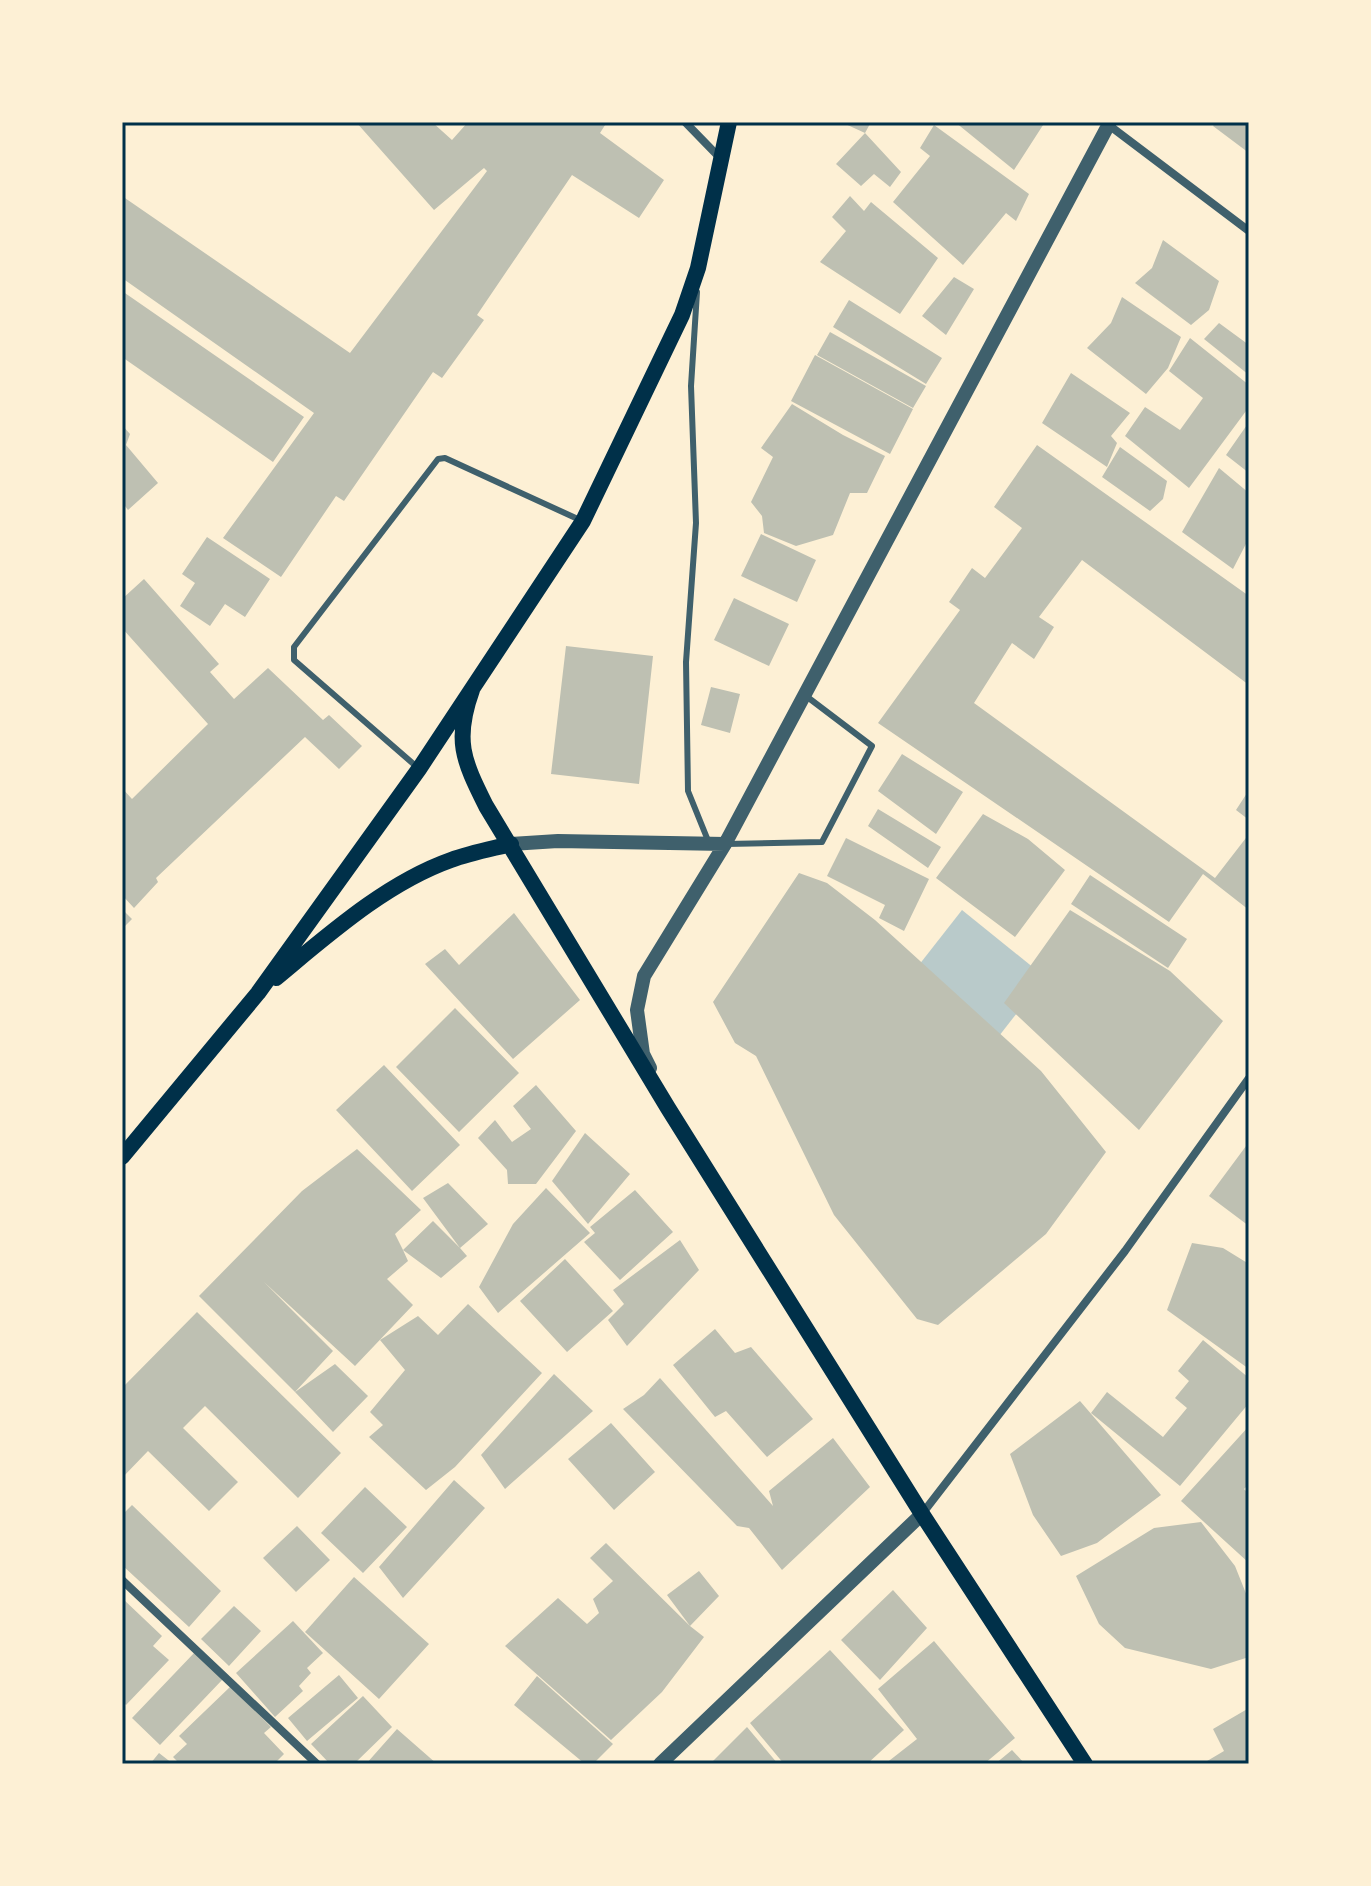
<svg xmlns="http://www.w3.org/2000/svg" width="1371" height="1886" font-family="'IBM Plex Sans',sans-serif">
<style>
.green{fill:#b9caca}
.building{fill:#bec0b2}
.lines{fill:none;stroke-linecap:round;stroke-linejoin:round}
.service{stroke:#3f606c;stroke-width:6}
.minor{stroke:#3f606c;stroke-width:8}
.tertiary{stroke:#3f606c;stroke-width:14}
.secondary{stroke:#003049;stroke-width:16}
.neatline{fill:none;stroke:#003049;stroke-width:3}
</style>
<rect width="100%" height="100%" fill="#fdf0d5"/>
<!-- green -->
<path class="green" d="M 962,910 L 1045,977 L 992,1045 L 915,970 Z"/>
<!-- building -->
<path class="building" d="M 356,122 L 432,122 L 452,140 L 468,122 L 607,122 L 600,133 L 664,180 L 639,218 L 572,175 L 477,315 L 484,320 L 442,378 L 433,372 L 344,501 L 336,496 L 281,577 L 223,538 L 314,413 L 122,278 L 122,196 L 350,353 L 487,171 L 484,168 L 434,210 Z
M 841,122 L 871,122 L 865,133 L 901,172 L 890,187 L 874,174 L 861,186 L 836,164 L 865,133 Z
M 955,122 L 1045,122 L 1014,170 Z
M 1216,122 L 1249,122 L 1249,153 L 1213,126 Z
M 934,125 L 1029,194 L 1016,221 L 1006,213 L 963,265 L 893,202 L 930,156 L 920,148 Z
M 850,196 L 864,211 L 871,202 L 938,258 L 900,314 L 820,262 L 846,231 L 832,217 Z
M 1163,240 L 1219,281 L 1209,310 L 1191,325 L 1135,283 L 1152,268 Z
M 954,277 L 974,289 L 946,335 L 922,316 Z
M 122,291 L 304,417 L 273,462 L 122,357 Z
M 1122,297 L 1181,337 L 1168,368 L 1146,394 L 1087,348 L 1111,323 Z
M 849,300 L 942,358 L 926,384 L 833,327 Z
M 1219,323 L 1249,345 L 1249,375 L 1204,339 Z
M 830,332 L 926,386 L 913,408 L 817,355 Z
M 1190,338 L 1249,385 L 1249,407 L 1189,488 L 1125,436 L 1145,407 L 1180,430 L 1203,398 L 1169,371 Z
M 815,355 L 913,409 L 890,454 L 791,401 Z
M 1071,373 L 1130,413 L 1111,436 L 1117,443 L 1107,467 L 1042,423 Z
M 792,404 L 843,435 L 885,456 L 867,493 L 850,493 L 833,535 L 796,546 L 764,533 L 762,516 L 751,502 L 773,457 L 761,448 Z
M 1249,422 L 1249,473 L 1226,455 Z
M 122,425 L 130,434 L 126,445 L 158,483 L 128,510 L 122,502 Z
M 1037,445 L 1249,596 L 1249,685 L 1082,560 L 1039,617 L 1054,627 L 1034,659 L 1012,643 L 974,703 L 1215,878 L 1249,834 L 1249,910 L 1203,874 L 1169,922 L 878,723 L 960,610 L 949,602 L 972,568 L 985,578 L 1022,528 L 994,507 Z
M 1120,447 L 1167,481 L 1163,499 L 1150,511 L 1102,477 Z
M 1219,468 L 1249,493 L 1249,538 L 1233,569 L 1182,532 Z
M 761,534 L 816,560 L 797,602 L 741,576 Z
M 207,537 L 270,579 L 245,617 L 225,604 L 210,626 L 180,606 L 195,583 L 182,574 Z
M 144,579 L 219,664 L 210,672 L 234,699 L 268,668 L 323,720 L 329,715 L 362,746 L 339,769 L 305,737 L 156,878 L 158,882 L 134,908 L 122,895 L 122,788 L 132,799 L 208,724 L 122,628 L 122,599 Z
M 734,598 L 789,624 L 769,666 L 714,640 Z
M 566,646 L 653,656 L 639,784 L 551,774 Z
M 711,687 L 740,694 L 730,733 L 701,725 Z
M 902,754 L 963,792 L 936,834 L 878,791 Z
M 1249,790 L 1249,820 L 1236,810 Z
M 878,809 L 941,847 L 928,868 L 868,826 Z
M 983,814 L 1028,839 L 1065,870 L 1015,937 L 936,878 Z
M 846,838 L 929,879 L 904,931 L 879,918 L 885,905 L 827,876 Z
M 799,873 L 827,883 L 875,920 L 1041,1071 L 1106,1152 L 1046,1234 L 938,1325 L 917,1319 L 834,1215 L 756,1056 L 735,1043 L 713,1002 Z
M 1090,875 L 1187,939 L 1168,968 L 1071,904 Z
M 122,909 L 132,919 L 122,929 Z
M 1070,910 L 1170,971 L 1223,1021 L 1139,1130 L 1004,1003 Z
M 514,913 L 580,1000 L 513,1059 L 425,964 L 445,949 L 459,965 Z
M 455,1008 L 519,1073 L 459,1132 L 396,1067 Z
M 384,1065 L 460,1145 L 412,1191 L 336,1110 Z
M 536,1085 L 576,1131 L 536,1184 L 508,1184 L 507,1170 L 478,1138 L 495,1120 L 512,1142 L 531,1129 L 513,1106 Z
M 585,1133 L 630,1174 L 588,1224 L 552,1181 Z
M 1249,1142 L 1249,1226 L 1209,1196 Z
M 357,1149 L 421,1210 L 395,1234 L 403,1250 L 433,1221 L 460,1248 L 423,1198 L 448,1183 L 488,1224 L 460,1248 L 467,1256 L 441,1278 L 403,1250 L 408,1261 L 387,1279 L 413,1305 L 355,1366 L 264,1282 L 333,1351 L 295,1392 L 199,1296 L 302,1191 Z
M 546,1188 L 590,1233 L 498,1313 L 479,1287 L 513,1224 Z
M 635,1190 L 673,1232 L 620,1280 L 584,1242 L 595,1233 L 590,1227 Z
M 680,1240 L 699,1270 L 627,1346 L 608,1320 L 624,1304 L 613,1290 Z
M 1192,1243 L 1223,1248 L 1249,1264 L 1249,1369 L 1167,1310 Z
M 565,1259 L 613,1311 L 567,1352 L 520,1301 Z
M 468,1304 L 542,1373 L 455,1467 L 426,1490 L 369,1437 L 383,1425 L 370,1412 L 405,1370 L 380,1340 L 418,1316 L 438,1335 Z
M 197,1312 L 341,1453 L 298,1498 L 205,1406 L 183,1428 L 238,1482 L 209,1511 L 148,1451 L 122,1478 L 122,1388 Z
M 715,1329 L 735,1353 L 751,1347 L 813,1419 L 767,1457 L 726,1411 L 715,1417 L 673,1365 Z
M 1203,1340 L 1249,1378 L 1249,1403 L 1180,1486 L 1091,1413 L 1107,1392 L 1163,1437 L 1187,1408 L 1175,1398 L 1189,1381 L 1178,1371 Z
M 335,1364 L 368,1396 L 333,1432 L 295,1392 Z
M 554,1374 L 593,1411 L 505,1489 L 481,1455 Z
M 660,1378 L 773,1506 L 769,1491 L 833,1438 L 870,1487 L 782,1570 L 749,1528 L 737,1526 L 623,1409 L 644,1395 Z
M 1080,1401 L 1161,1495 L 1097,1543 L 1061,1556 L 1033,1515 L 1010,1454 Z
M 611,1423 L 655,1472 L 614,1510 L 568,1459 Z
M 1249,1426 L 1249,1484 L 1244,1489 L 1249,1494 L 1249,1563 L 1181,1501 Z
M 454,1480 L 485,1508 L 403,1598 L 379,1567 Z
M 365,1487 L 407,1527 L 363,1573 L 321,1533 Z
M 132,1505 L 221,1591 L 189,1627 L 122,1565 L 122,1515 Z
M 1201,1522 L 1235,1566 L 1249,1601 L 1249,1657 L 1211,1669 L 1125,1648 L 1099,1624 L 1076,1576 L 1154,1528 Z
M 297,1526 L 330,1560 L 296,1592 L 263,1558 Z
M 606,1543 L 690,1626 L 667,1595 L 699,1571 L 719,1596 L 690,1626 L 704,1637 L 662,1692 L 611,1740 L 505,1646 L 558,1598 L 587,1624 L 599,1613 L 593,1599 L 613,1581 L 590,1558 Z
M 354,1577 L 429,1644 L 379,1699 L 305,1632 Z
M 893,1590 L 927,1628 L 880,1680 L 841,1640 Z
M 122,1598 L 162,1636 L 153,1646 L 169,1660 L 126,1705 L 122,1701 Z
M 234,1606 L 261,1631 L 229,1666 L 201,1639 Z
M 293,1621 L 323,1653 L 307,1668 L 311,1673 L 299,1686 L 303,1691 L 275,1717 L 236,1673 Z
M 934,1641 L 1015,1738 L 984,1764 L 885,1764 L 917,1739 L 878,1689 Z
M 830,1650 L 904,1730 L 867,1764 L 784,1764 L 750,1723 Z
M 195,1652 L 223,1679 L 160,1745 L 132,1718 Z
M 339,1675 L 358,1698 L 307,1741 L 288,1718 Z
M 537,1676 L 613,1744 L 593,1764 L 585,1764 L 514,1705 Z
M 231,1686 L 271,1727 L 264,1733 L 284,1754 L 274,1764 L 180,1764 L 173,1757 L 187,1744 L 179,1736 Z
M 363,1696 L 392,1727 L 354,1764 L 330,1764 L 311,1744 Z
M 1249,1708 L 1249,1764 L 1202,1764 L 1224,1751 L 1213,1729 Z
M 747,1727 L 778,1764 L 710,1764 Z
M 397,1729 L 437,1764 L 366,1764 Z
M 1012,1750 L 1025,1764 L 995,1764 Z
M 159,1753 L 168,1760 L 173,1764 L 150,1764 Z"/>
<g class="lines">
<!-- service -->
<path class="service" d="M 697,292 L 691,386 L 696,523 L 686,662 L 688,791 L 709,843
M 417,767 L 294,660 L 294,647 L 438,459 L 445,458 L 580,520
M 726,844 L 822,842 L 872,746 L 806,696"/>
<!-- minor -->
<path class="minor" d="M 685,122 L 721,159
M 1106,123 L 1249,231
M 922,1514 L 1125,1251 L 1249,1078
M 122,1580 L 317,1764"/>
<!-- tertiary -->
<path class="tertiary" d="M 511,844 L 558,841 L 725,844
M 650,1068 L 643,1054 L 637,1010 L 644,976 L 725,844 L 1110,122
M 660,1764 L 922,1514"/>
<!-- secondary -->
<path class="secondary" d="M 472,690 C 454,740 463,760 486,806 L 668,1108 L 922,1514 L 1085,1764
M 276,978 C 328,935 386,883 451,860 C 470,853 491,849 511,844
M 122,1157 L 258,993 L 419,769 L 583,521 L 682,315 L 698,268 L 729,122"/>
</g>
<!-- border -->
<rect width="1371" height="1886" fill="none" stroke="#fdf0d5" stroke-width="248"/>
<rect x="124" y="124" width="1123" height="1638" class="neatline"/>
</svg>
